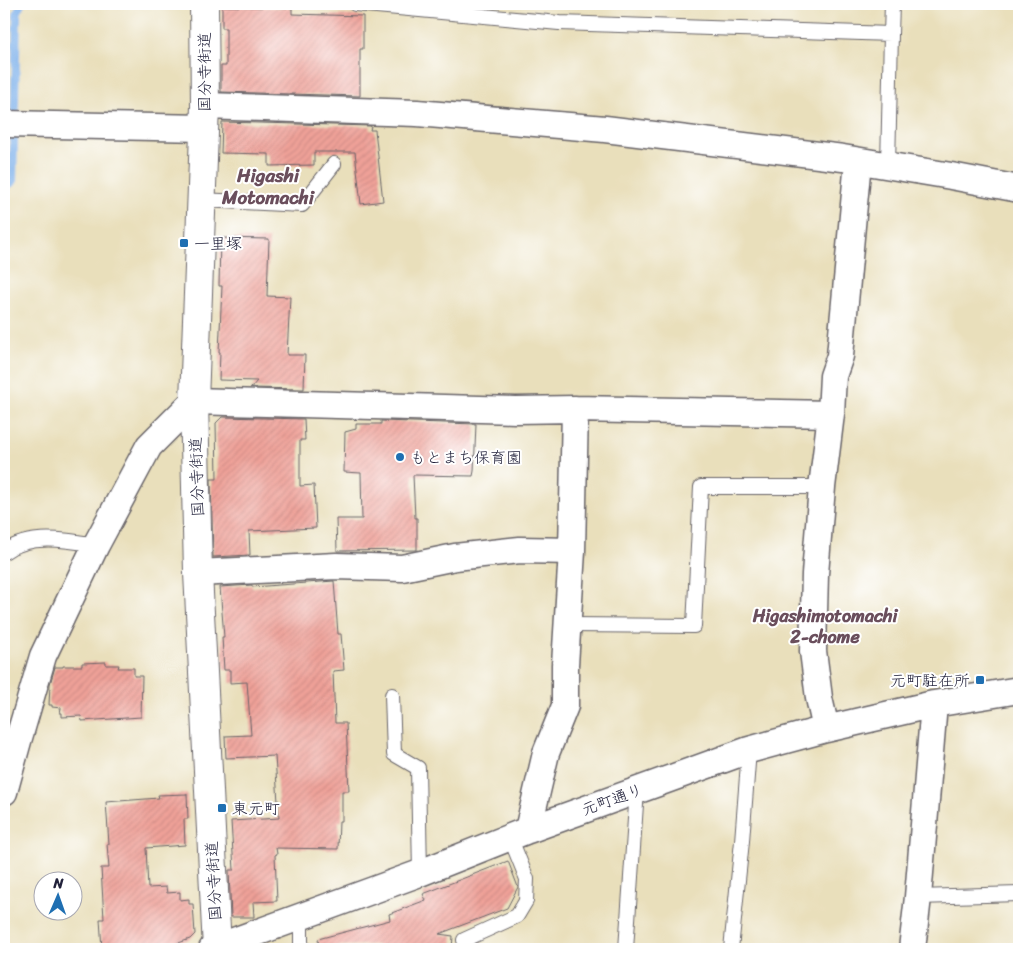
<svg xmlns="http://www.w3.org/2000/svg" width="1023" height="953" font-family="Sriracha,'Klee One',sans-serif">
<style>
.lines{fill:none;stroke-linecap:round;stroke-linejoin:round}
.stream{stroke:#7db0ea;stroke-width:8}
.building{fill:url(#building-hatch)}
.lane-casing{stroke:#686468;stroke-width:16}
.street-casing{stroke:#686468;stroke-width:29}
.secondary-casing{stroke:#686468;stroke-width:30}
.lane{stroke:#fff;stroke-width:14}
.street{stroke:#fff;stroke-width:26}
.secondary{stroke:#fff;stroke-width:28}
.poi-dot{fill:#1f6fb2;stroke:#fff;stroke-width:2}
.labels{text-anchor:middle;stroke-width:4;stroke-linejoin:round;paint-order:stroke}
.street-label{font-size:16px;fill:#22223b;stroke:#fff}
.poi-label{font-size:16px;fill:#22223b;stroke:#fff;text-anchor:start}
.neighbourhood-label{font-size:18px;font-weight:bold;fill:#6a4e5c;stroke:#fff}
.quarter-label{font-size:19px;font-weight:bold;fill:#6a4e5c;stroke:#fff}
</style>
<defs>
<pattern id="building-hatch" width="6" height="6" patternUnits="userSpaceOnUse" patternTransform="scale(1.25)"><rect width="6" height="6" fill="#efa198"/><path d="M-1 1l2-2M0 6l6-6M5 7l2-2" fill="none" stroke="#cd8a84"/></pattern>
</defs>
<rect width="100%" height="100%" fill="#fff"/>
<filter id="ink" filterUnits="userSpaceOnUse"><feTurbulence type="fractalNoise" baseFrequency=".02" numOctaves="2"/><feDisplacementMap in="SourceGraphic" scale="10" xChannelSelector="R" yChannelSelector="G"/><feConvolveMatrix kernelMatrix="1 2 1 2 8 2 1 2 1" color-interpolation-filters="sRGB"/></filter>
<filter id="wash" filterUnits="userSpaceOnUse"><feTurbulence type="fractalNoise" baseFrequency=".0096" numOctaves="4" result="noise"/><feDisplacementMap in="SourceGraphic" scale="20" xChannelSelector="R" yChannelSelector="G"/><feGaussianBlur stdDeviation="1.12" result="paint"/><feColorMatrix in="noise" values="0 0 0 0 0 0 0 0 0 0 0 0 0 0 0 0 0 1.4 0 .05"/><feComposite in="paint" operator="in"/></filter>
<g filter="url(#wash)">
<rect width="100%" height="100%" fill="#e9dfbb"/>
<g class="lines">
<!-- stream -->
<path class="stream" d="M 4,187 L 13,182 L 17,14 L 21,4"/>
</g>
<g id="blocks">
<!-- building -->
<path class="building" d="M 222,6 L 292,8 L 292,14 L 363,16 L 363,49 L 360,49 L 360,96 L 221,92 L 221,66 L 226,66 L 226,28 L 222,28 Z
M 222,122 L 371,126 L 370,130 L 375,130 L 383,201 L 361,204 L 355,152 L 314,152 L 314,165 L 269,166 L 269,154 L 221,153 Z
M 220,238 L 269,239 L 267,296 L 290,297 L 287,355 L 305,355 L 304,389 L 251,388 L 257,381 L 219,380 L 220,352 L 219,352 L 222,286 L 219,286 Z
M 222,417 L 304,419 L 305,440 L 300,440 L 300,486 L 314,485 L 316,528 L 249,531 L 250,555 L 213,557 L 211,479 L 217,479 L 216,423 Z
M 381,421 L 476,424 L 474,471 L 473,476 L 413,475 L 415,518 L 417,518 L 417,550 L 337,551 L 336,519 L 362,519 L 361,473 L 344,472 L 345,432 L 356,429 L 356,424 L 381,424 Z
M 334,581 L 338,634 L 341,634 L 344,670 L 333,671 L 335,723 L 346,723 L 349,791 L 342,791 L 342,821 L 339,821 L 338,849 L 276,848 L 277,854 L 275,855 L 277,901 L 253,902 L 254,917 L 231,917 L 229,870 L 234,870 L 231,821 L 279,818 L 275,756 L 226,758 L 225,736 L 251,735 L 247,682 L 230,683 L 230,670 L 224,670 L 222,637 L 224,637 L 220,587 L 252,585 L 252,587 Z
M 106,662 L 106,665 L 119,665 L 118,668 L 134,668 L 134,676 L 142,676 L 141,717 L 82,721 L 81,716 L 62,717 L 62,713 L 60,713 L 61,708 L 52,707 L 52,705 L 49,705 L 50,684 L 55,667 L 63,667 L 63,666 L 82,666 L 82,663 Z
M 187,794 L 188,819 L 184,819 L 185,845 L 146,848 L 148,888 L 166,887 L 167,893 L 180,892 L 180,900 L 189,899 L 189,904 L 193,904 L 195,934 L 190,939 L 161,949 L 102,949 L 100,919 L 104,919 L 101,868 L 109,868 L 107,844 L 109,844 L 106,802 L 159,798 L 158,795 Z
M 508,861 L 518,887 L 507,908 L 439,934 L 453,936 L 452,949 L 378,949 L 377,945 L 319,947 L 318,939 L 390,920 L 389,914 L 426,900 L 423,894 Z"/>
</g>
</g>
<g filter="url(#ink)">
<use href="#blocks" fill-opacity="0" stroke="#686468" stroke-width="1"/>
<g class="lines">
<!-- lane casing -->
<g class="lane-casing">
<path id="lane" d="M 355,4 L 559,23 L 891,34 L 888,165
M 891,34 L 892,4
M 201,200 L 302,205 L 334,164
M 4,552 C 30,533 67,540 96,545
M 568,625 L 694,626 L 701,487 L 822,487
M 392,695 L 394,754 L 418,768 L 420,873
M 918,897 L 1019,894
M 301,917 L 301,949
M 464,940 L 517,916 L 526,901 L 527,879 L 510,837
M 626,949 L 637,790
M 731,949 L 742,841 L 749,750"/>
</g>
<!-- street casing -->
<g class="street-casing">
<path id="street" d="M 205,106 L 417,113 L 605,129 L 843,158 L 951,176 L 1019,189
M 4,124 L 204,128
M 198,573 L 336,566 L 402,568 L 455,557 L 520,550 L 572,551
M 826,729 L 819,698 L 813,651 L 815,574 L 822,487 L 831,414 L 833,376 L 840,356 L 858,161
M 4,792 L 18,741 L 43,656 L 96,545 L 149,446 L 194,401 L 516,410 L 575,409 L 831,414
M 528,830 L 546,753 L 565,706 L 565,665 L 572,551 L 575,409
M 212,949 L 420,873 L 528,830 L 749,750 L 826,729 L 934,704 L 1019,690
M 912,949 L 918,897 L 934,704"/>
</g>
<!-- secondary casing -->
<g class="secondary-casing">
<path id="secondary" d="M 204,4 L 205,106 L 194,401 L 198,573 L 217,949"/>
</g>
<!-- lane -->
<use href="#lane" class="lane"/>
<!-- street -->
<use href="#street" class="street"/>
<!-- secondary -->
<use href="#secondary" class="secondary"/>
</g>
</g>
<!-- markers -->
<g class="poi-dot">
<rect x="179" y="238" width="10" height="10" rx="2.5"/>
<circle cx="400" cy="457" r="5"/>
<rect x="975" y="675" width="10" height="10" rx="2.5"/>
<rect x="217" y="803" width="10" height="10" rx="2.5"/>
</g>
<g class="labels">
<!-- street labels -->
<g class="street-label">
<text transform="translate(204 72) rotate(-90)" y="6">国分寺街道</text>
<text transform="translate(196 477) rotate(-92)" y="6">国分寺街道</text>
<text transform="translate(612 799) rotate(-20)" y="6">元町通り</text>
<text transform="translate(213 881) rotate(-93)" y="6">国分寺街道</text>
</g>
<!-- poi labels -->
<g class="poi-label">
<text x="194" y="249">一里塚</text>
<text x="410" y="463">もとまち保育園</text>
<text x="970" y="686" text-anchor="end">元町駐在所</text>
<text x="232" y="814">東元町</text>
</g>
<!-- neighbourhood labels -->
<g class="neighbourhood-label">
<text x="825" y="622">Higashimotomachi<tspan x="825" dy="21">2-chome</tspan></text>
</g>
<!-- quarter labels -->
<g class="quarter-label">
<text x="268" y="182">Higashi<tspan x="268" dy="22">Motomachi</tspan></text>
</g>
</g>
<!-- margin -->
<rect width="1023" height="953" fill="none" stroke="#fff" stroke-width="20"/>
<!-- north arrow -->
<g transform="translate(58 896) rotate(2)"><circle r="24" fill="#ffffff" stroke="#a7a7b1"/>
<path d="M0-4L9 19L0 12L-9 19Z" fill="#1f6fb2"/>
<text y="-8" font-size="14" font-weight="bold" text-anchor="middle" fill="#22223b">N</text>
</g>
</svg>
